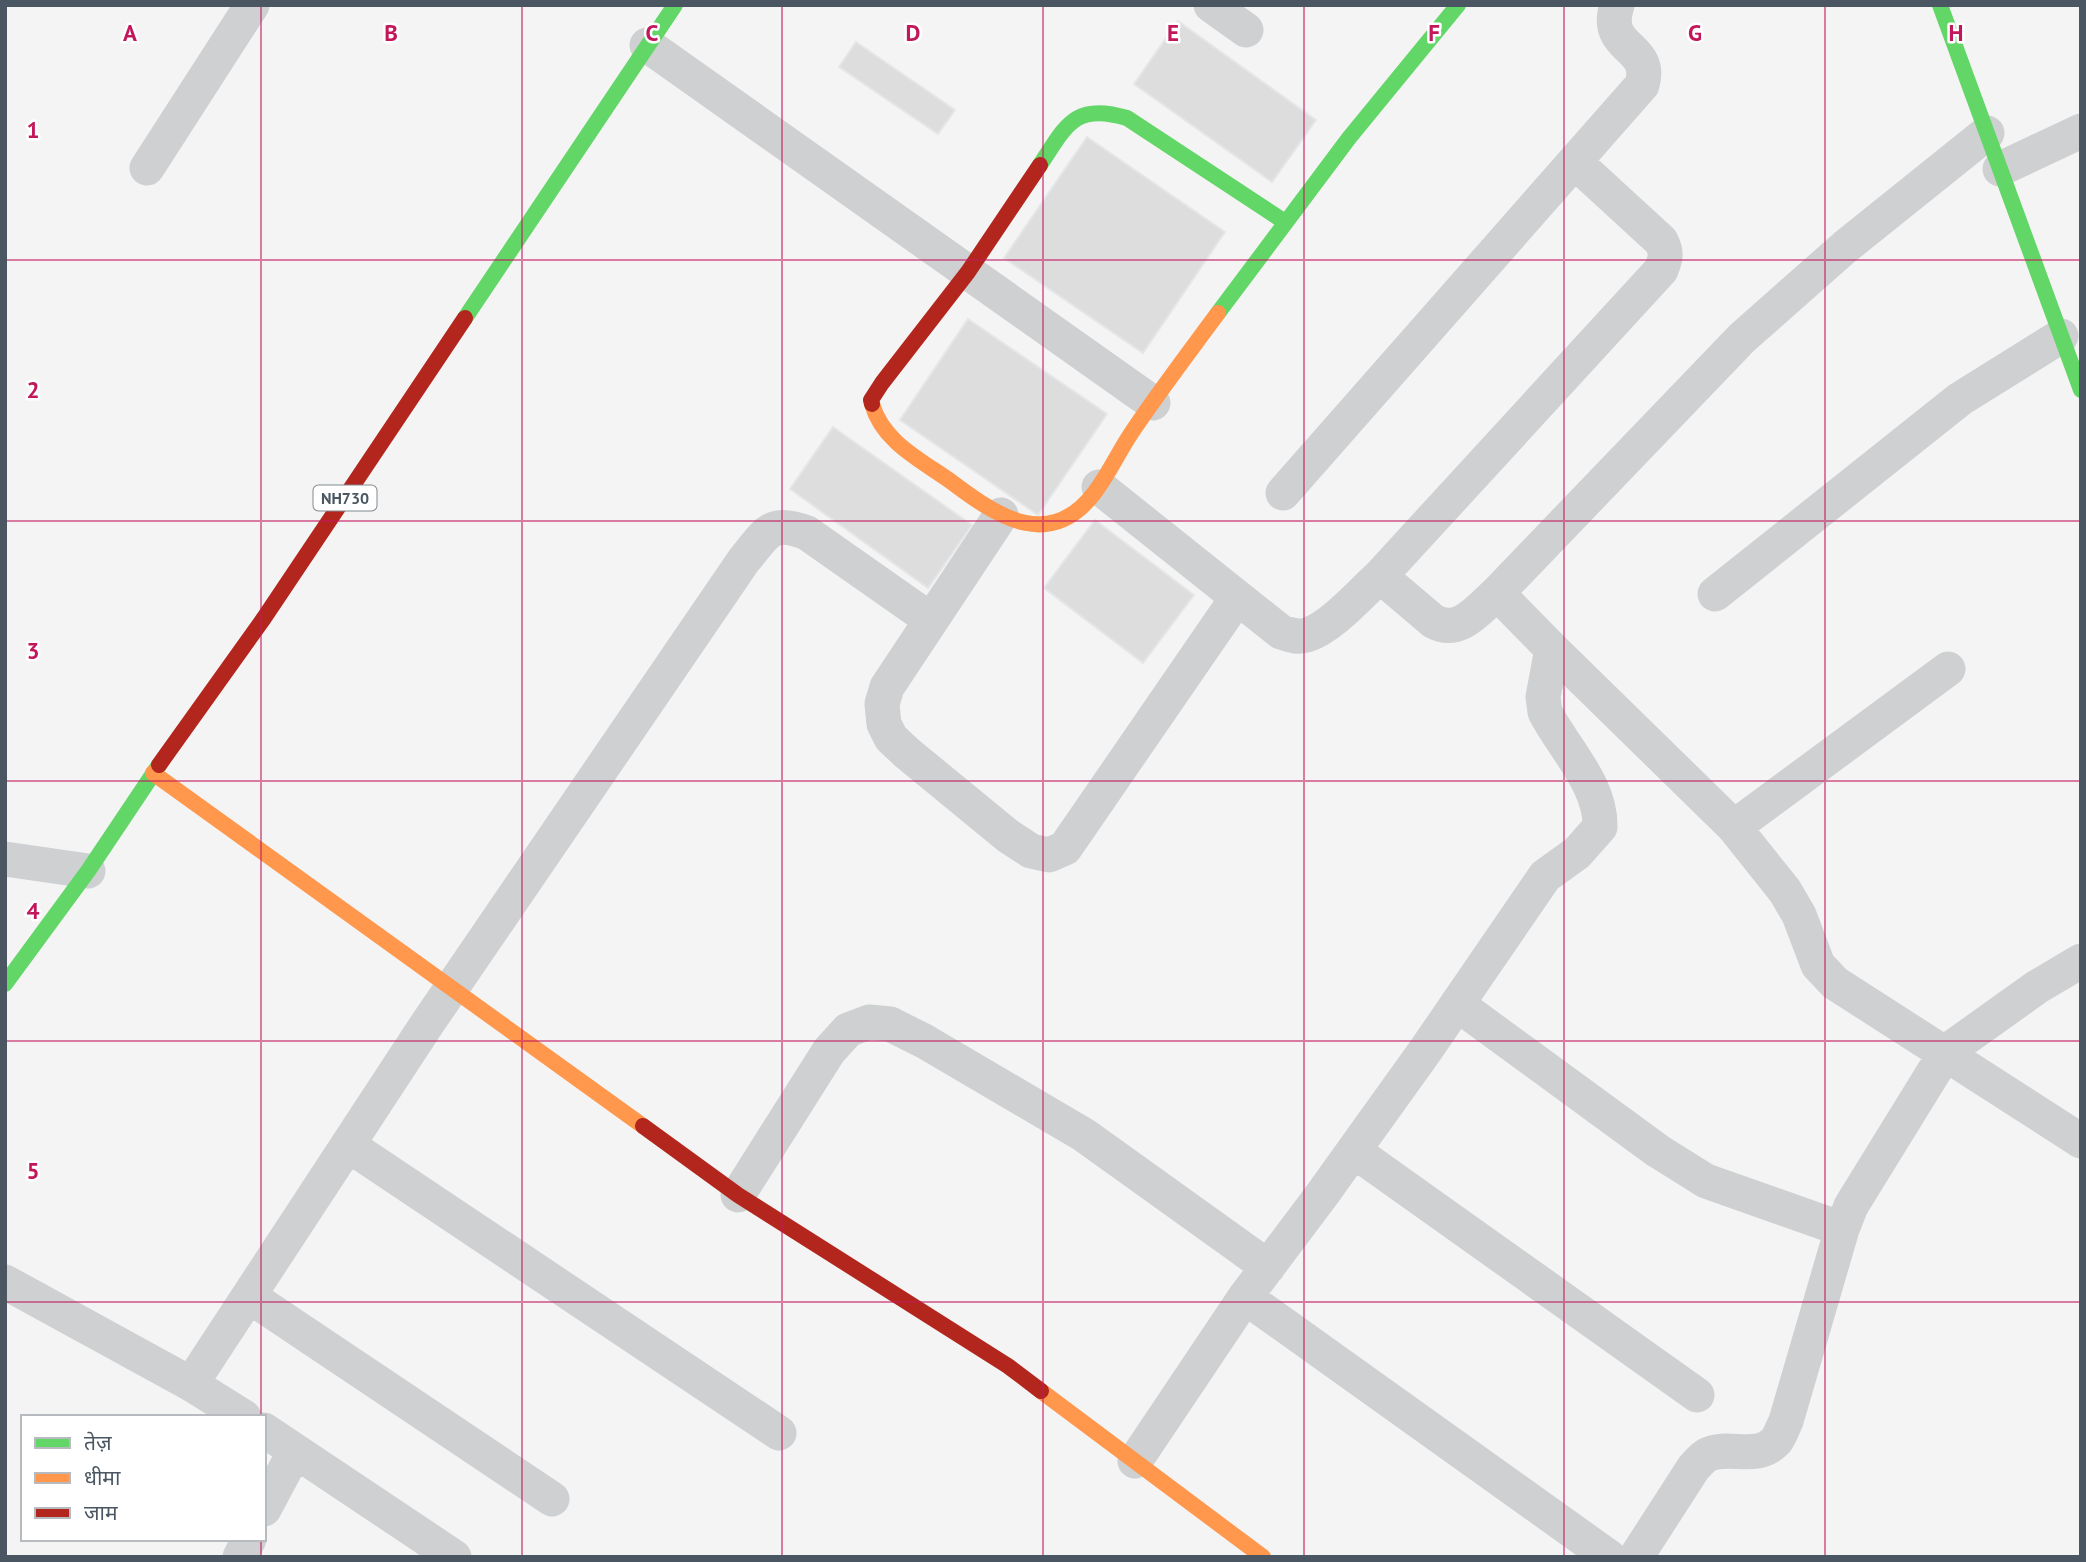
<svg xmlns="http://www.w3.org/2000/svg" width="2086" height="1562" font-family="'PT Sans','Noto Sans Devanagari',sans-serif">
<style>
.building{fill:#ddddde;stroke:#e5e6e7;stroke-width:2}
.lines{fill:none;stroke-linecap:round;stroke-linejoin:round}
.street{stroke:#ced0d2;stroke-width:35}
.fast{stroke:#63d668;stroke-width:16}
.slow{stroke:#ff974d;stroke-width:16}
.jam{stroke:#b3261e;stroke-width:16}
.grid{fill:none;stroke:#c2185b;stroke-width:2;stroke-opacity:0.55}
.labels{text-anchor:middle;stroke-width:5;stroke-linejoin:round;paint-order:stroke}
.shield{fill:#fff;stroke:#808990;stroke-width:2}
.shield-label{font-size:16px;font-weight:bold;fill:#4a5661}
.grid-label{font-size:23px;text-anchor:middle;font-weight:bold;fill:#c2185b;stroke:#fff;stroke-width:5;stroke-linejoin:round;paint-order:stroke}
</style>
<rect width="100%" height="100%" fill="#f4f4f4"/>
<!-- building -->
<path class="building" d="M 1178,21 L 1316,120 L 1272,182 L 1134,84 Z
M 856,42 L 955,110 L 938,134 L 839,67 Z
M 1087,137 L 1225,232 L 1143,353 L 1004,258 Z
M 968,319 L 1107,414 L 1038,515 L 900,420 Z
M 833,427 L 972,525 L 928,588 L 790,489 Z
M 1095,520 L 1194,595 L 1143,663 L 1044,588 Z"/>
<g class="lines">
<!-- street -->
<path class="street" d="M 1211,5 L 1246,30
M 647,45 L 1153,403
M 147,168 L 252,5
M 2000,169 L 2081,131
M 1099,487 L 1281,632 C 1290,635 1298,638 1307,635 C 1332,627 1361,593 1380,576 L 1433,621 C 1459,636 1478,610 1497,593 L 1742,338 L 1845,247 L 1987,133
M 1283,493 L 1642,85 C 1654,44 1602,51 1617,5
M 1001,515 L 887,687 L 882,704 L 884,724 L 891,738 L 907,753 L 1008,836 L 1031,851 L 1049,855 L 1065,848 L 1237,598
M 1380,576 L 1661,270 C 1666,258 1667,252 1661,241 L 1575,162
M 1497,593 L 1552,649 L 1734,827 L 1785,891 L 1799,915 L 1818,965 L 1835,983 L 2081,1141
M 1715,594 L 1960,399 L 2061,336
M 1734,827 L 1948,669
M 5,859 L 88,871
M 1457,1004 L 1658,1151 L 1706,1181 L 1842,1229
M 348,1145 L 779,1433
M 1354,1151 L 1697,1395
M 738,1195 L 829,1051 L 848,1030 L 869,1022 L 890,1024 L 924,1041 L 1084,1135 L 1268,1267
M 5,1282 L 191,1384 L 244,1417
M 249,1296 L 552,1499
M 1245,1297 L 1609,1557
M 191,1384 L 427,1024 L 744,560 C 766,534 770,518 807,533 L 931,620
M 264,1430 L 454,1557
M 1135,1461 L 1245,1297 L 1321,1196 L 1425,1051 L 1545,876 L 1577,853 L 1600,827 C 1601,784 1564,749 1545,712 L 1543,697 L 1552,649
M 264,1509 L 295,1451
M 240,1557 L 249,1539
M 1636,1557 L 1694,1467 C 1698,1463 1702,1458 1707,1455 C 1729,1444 1756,1462 1776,1441 C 1780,1436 1783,1427 1786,1421 L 1842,1229 L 1851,1206 L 1946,1052 L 2037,987 L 2081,961"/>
<!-- fast -->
<path class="fast" d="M 1940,5 L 2081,390
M 1040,165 C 1066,126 1074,102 1127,118 L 1285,222
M 1218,313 L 1349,138 L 1458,5
M 465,318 L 675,5
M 5,984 L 88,871 L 159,765"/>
<!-- slow -->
<path class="slow" d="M 872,404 C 883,443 923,461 953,483 C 999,518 1051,551 1095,492 C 1110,472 1120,449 1134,429 C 1161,389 1190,351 1218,313
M 153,773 L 643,1126
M 1041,1391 L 1263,1557"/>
<!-- jam -->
<path class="jam" d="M 872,404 L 871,400 L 882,383 L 968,272 L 1040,165
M 159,765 L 264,618 L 465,318
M 643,1126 L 738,1195 L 1008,1366 L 1041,1391"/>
</g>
<!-- grid -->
<path class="grid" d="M 261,5 L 261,1417M 522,5 L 522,1557M 782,5 L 782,1557M 1043,5 L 1043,1557M 1304,5 L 1304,1557M 1564,5 L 1564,1557M 1825,5 L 1825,1557M 5,260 L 2081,260M 5,521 L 2081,521M 5,781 L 2081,781M 5,1041 L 2081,1041M 5,1302 L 2081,1302M 261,1539 L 261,1557"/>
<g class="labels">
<!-- shield labels -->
<rect class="shield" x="313.5" y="485.5" width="63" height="25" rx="5"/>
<g class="shield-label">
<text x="345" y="504">NH730</text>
</g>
</g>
<g class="grid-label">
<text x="130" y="41">A</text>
<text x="391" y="41">B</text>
<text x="652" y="41">C</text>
<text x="913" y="41">D</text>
<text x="1173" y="41">E</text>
<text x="1434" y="41">F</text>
<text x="1695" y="41">G</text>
<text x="1956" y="41">H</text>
<text x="33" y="138">1</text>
<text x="33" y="398">2</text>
<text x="33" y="659">3</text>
<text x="33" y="919">4</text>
<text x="33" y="1179">5</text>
</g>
<!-- border -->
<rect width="2086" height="1562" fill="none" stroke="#4a5661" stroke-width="14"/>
<!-- legend -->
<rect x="21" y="1415" width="245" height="126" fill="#ffffff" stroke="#b7bbc0" stroke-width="2"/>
<rect x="35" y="1438" width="35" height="10" fill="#63d668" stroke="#b7bbc0" stroke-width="2"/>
<text x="84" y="1450" font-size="21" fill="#4a5661">तेज़</text>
<rect x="35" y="1473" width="35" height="10" fill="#ff974d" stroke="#b7bbc0" stroke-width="2"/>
<text x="84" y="1485" font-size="21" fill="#4a5661">धीमा</text>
<rect x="35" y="1508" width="35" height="10" fill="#b3261e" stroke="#b7bbc0" stroke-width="2"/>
<text x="84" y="1520" font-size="21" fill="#4a5661">जाम</text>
</svg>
